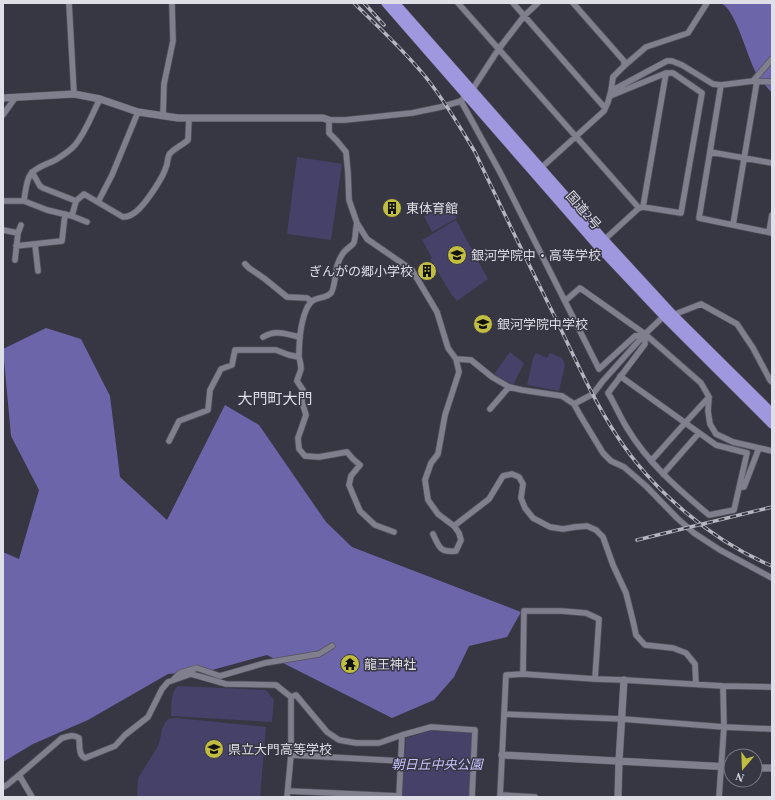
<svg xmlns="http://www.w3.org/2000/svg" width="775" height="800" font-family="'Times New Roman','Noto Sans JP',serif">
<style>
.green{fill:#454168}
.forest{fill:#6d65a9}
.lines{fill:none;stroke-linecap:round;stroke-linejoin:round}
.minor-casing{stroke:#54535e;stroke-width:7}
.tertiary-casing{stroke:#54535e;stroke-width:8}
.trunk-casing{stroke:#54535e;stroke-width:10}
.minor{stroke:#807f8e;stroke-width:5.5}
.tertiary{stroke:#807f8e;stroke-width:7}
.trunk{stroke:#9f98df;stroke-width:9}
.rail-casing{stroke:#b5b5bf;stroke-width:3.5}
.rail{stroke:#373643;stroke-width:2;stroke-dasharray:6;stroke-linecap:butt}
.labels{text-anchor:middle;stroke-width:3;stroke-linejoin:round;paint-order:stroke}
.poi-label{font-size:13px;fill:#dfdfe8;stroke:#373643;text-anchor:start}
.street-label{font-size:13px;fill:#dfdfe8;stroke:#373643}
.park-label{font-size:13px;font-style:italic;fill:#c8c5ff;stroke:#373643}
.quarter-label{font-size:15px;fill:#dfdfe8;stroke:#373643}
</style>
<rect width="100%" height="100%" fill="#373643"/>
<!-- green -->
<path class="green" d="M 297,157 L 342,164 L 331,240 L 287,234 Z
M 449,203 L 457,218 L 432,232 L 424,216 Z
M 456,220 L 488,279 L 457,301 L 452,295 L 430,259 L 432,258 L 422,240 Z
M 510,352 L 524,363 L 513,385 L 494,374 Z
M 536,353 L 547,358 L 550,353 L 562,358 L 565,365 L 559,391 L 527,385 L 533,358 Z
M 178,686 L 266,690 L 274,700 L 272,722 L 171,716 C 172,706 170,692 178,686 Z
M 176,718 L 266,727 L 260,797 L 137,797 L 138,778 L 158,746 L 160,740 L 162,729 L 165,723 L 168,719 Z
M 433,730 L 472,733 L 469,797 L 402,797 L 406,738 Z"/>
<!-- forest -->
<path class="forest" d="M 720,3 L 772,3 L 772,93 C 767,87 762,82 758,76 C 748,62 736,7 720,3 Z
M 46,328 L 81,339 L 110,396 L 120,477 L 167,520 L 225,405 L 259,425 L 326,522 L 352,547 L 521,612 L 507,637 L 469,646 L 454,677 L 434,700 L 392,718 L 267,655 L 212,670 L 168,674 L 88,720 L 33,744 L 3,762 L 3,552 L 19,559 L 39,490 L 11,436 L 3,349 Z"/>
<g class="lines">
<!-- minor casing -->
<g class="minor-casing">
<path id="minor" d="M 69,3 L 74,94
M 458,3 L 639,208
M 513,3 L 605,108
M 538,3 L 524,16 L 498,50 L 472,90 L 461,101 L 441,107 L 412,113 L 345,120 L 329,120 L 329,133 L 337,141 L 346,152 L 348,173 L 349,200 L 357,223 L 367,239 L 412,270 L 437,312 L 448,348 L 456,359 L 471,360 L 492,377 L 509,387 L 522,390 L 562,396 L 574,404 L 580,415 L 603,453 L 611,461 L 624,467 L 646,486 L 677,518 L 694,533 L 720,550 L 772,578
M 573,3 L 624,61 L 624,66 L 613,77 L 611,91
M 624,66 L 646,47 L 688,33 L 707,3
M 753,81 L 772,59
M 721,85 L 699,218 L 772,233
M 461,101 L 501,174 L 599,369 L 635,336 L 645,334 L 645,344 L 608,393 C 615,404 620,417 627,428 C 648,463 678,489 709,515 L 734,510 L 747,453 L 716,445 L 620,376
M 3,115 L 15,98
M 163,116 L 164,84 L 173,41 L 172,3
M 710,152 L 772,163
M 541,168 L 604,111 L 608,102 L 611,91 L 667,61 L 672,61 L 682,65 L 713,84 L 721,85 L 753,81 L 772,82
M 32,172 L 40,186 L 43,188 L 76,201 L 84,194 L 123,217 C 129,217 135,213 139,209 C 147,201 163,178 166,167 C 168,164 167,159 169,155 C 171,150 183,145 188,140 L 189,118
M 3,201 L 24,201 C 25,193 26,184 29,177 C 34,167 49,164 57,159 C 63,155 70,151 75,145 C 86,132 92,114 100,99
M 24,201 L 47,210 L 72,216 L 87,222
M 98,202 L 112,175 L 138,112
M 643,207 L 666,73
M 72,216 L 76,201
M 357,223 C 355,229 356,241 353,244 C 351,246 348,248 346,250 C 341,254 339,260 337,266 C 336,272 334,290 331,293 C 325,300 314,295 308,306 C 300,321 299,340 299,357 C 300,361 301,365 301,369 C 300,373 298,377 297,381 L 303,390 L 302,402 L 306,415 L 298,438 L 299,449 L 305,456 L 319,457 L 347,452 L 353,459 L 360,465 L 351,476 L 349,485 L 360,511 L 375,525 L 394,532
M 733,225 L 757,81
M 3,230 L 18,233
M 769,232 L 772,215
M 604,240 L 639,208 L 643,207 L 681,213 L 702,93 L 673,73 L 666,73 L 610,96
M 35,244 L 38,271
M 16,246 L 62,241 L 65,214
M 15,260 L 18,233 L 21,225
M 245,264 L 249,268 L 265,279 L 287,297 L 307,298 L 311,301
M 565,301 L 580,288 L 645,334 L 701,383 L 709,397 L 708,411 L 710,424 L 716,434 L 733,442 L 772,451
M 673,315 L 701,304 L 737,324 L 753,348 L 770,380 L 772,382
M 263,337 C 276,329 285,334 300,337
M 574,404 L 593,394 L 602,382 L 645,334 L 664,316
M 490,409 L 509,387
M 169,441 L 179,421 L 208,410 L 210,390 L 221,369 L 232,365 L 235,350 L 276,350 L 289,355 L 299,357
M 651,461 L 685,423 L 709,397
M 663,474 L 699,433
M 740,487 L 744,487 L 759,448
M 454,526 L 489,499 L 503,476 L 512,474 L 519,477 L 523,484 L 521,498 L 525,508 L 533,518 L 550,527 L 563,529 L 575,527 L 587,526 L 596,530 L 603,537 L 613,565 L 626,593 L 633,621 L 636,635 L 645,645 L 673,648 L 686,653 L 695,664 L 696,684
M 433,534 C 439,547 440,553 456,551 L 461,540 L 459,533 L 454,526 L 438,514 L 428,500 L 425,480 L 431,463 L 438,454 L 445,415 L 459,372 L 456,359
M 523,674 L 524,611 L 561,611 L 586,613 L 599,619 L 595,679
M 174,679 L 180,673 L 197,668 L 220,676 L 265,663 L 319,654 L 332,646
M 504,714 L 622,719 L 724,727 L 772,729
M 291,755 L 401,761
M 19,775 L 32,797
M 3,787 L 7,785 L 19,775 L 62,738 C 69,736 73,734 79,738 C 80,745 78,755 85,758 L 115,746 L 125,735 L 148,717 L 162,689 L 168,682 L 191,674 L 226,684 L 276,685 L 291,697
M 288,791 L 399,796
M 500,795 L 535,797
M 287,797 L 291,755 L 291,697 L 296,695 L 327,732 L 339,740 L 356,743 L 379,743 L 402,735
M 399,797 L 402,735 L 431,727 L 475,730 L 472,797
M 500,797 L 506,675 L 523,674 L 595,679 L 624,680 L 723,686 L 772,687
M 719,797 L 724,727 L 723,686"/>
</g>
<!-- tertiary casing -->
<g class="tertiary-casing">
<path id="tertiary" d="M 3,98 L 74,94 L 100,99 L 138,112 L 178,118 L 323,118 L 329,120
M 502,755 L 731,767
M 755,768 L 772,768
M 618,797 L 619,761 L 624,680"/>
</g>
<!-- trunk casing -->
<g class="trunk-casing">
<path id="trunk" d="M 386,3 L 598,246 L 664,316 L 772,424
M 395,3 L 604,240 L 673,315 L 772,413"/>
</g>
<!-- minor -->
<use href="#minor" class="minor"/>
<!-- tertiary -->
<use href="#tertiary" class="tertiary"/>
<!-- trunk -->
<use href="#trunk" class="trunk"/>
<!-- rail casing -->
<g class="rail-casing">
<path id="rail" d="M 354,3 C 379,28 406,52 428,80 C 446,103 460,127 475,152 C 501,207 527,261 554,315 C 574,356 592,398 617,436 C 652,490 712,541 772,566
M 364,3 L 384,25
M 637,540 L 772,507"/>
</g>
<!-- rail -->
<use href="#rail" class="rail"/>
</g>
<!-- icons -->
<defs>
<g id="building-disc" transform="scale(1)"><circle r="9.5" fill="#c1bd40" stroke="#373643"/><path d="M-4-6H4V6H1V3H-1V6H-4ZM-2.5-4.3h1.7v1.8h-1.7ZM.8-4.3h1.7v1.8H.8ZM-2.5-1h1.7V.8h-1.7ZM.8-1h1.7V.8H.8Z" fill="#111"/></g>
<g id="school-disc" transform="scale(1)"><circle r="9.5" fill="#c1bd40" stroke="#373643"/><path d="M0-5L7-2L0 1L-7-2ZM-4 1L0 2.5L4 1V4Q0 6-4 4Z" fill="#111"/></g>
<g id="temple-disc" transform="scale(1)"><circle r="9.5" fill="#c1bd40" stroke="#373643"/><path d="M0-6L5-2H3V0L6.5 2.5H4V6H1.5V3h-3V6H-4V2.5H-6.5L-3 0V-2H-5Z" fill="#111"/></g>
</defs>
<g fill-rule="evenodd">
<use href="#building-disc" x="392" y="208"/>
<use href="#school-disc" x="457" y="255"/>
<use href="#building-disc" x="427" y="271"/>
<use href="#school-disc" x="483" y="324"/>
<use href="#temple-disc" x="350" y="664"/>
<use href="#school-disc" x="214" y="749"/>
</g>
<g class="labels">
<!-- poi labels -->
<g class="poi-label">
<text x="406" y="213">東体育館</text>
<text x="471" y="260">銀河学院中・高等学校</text>
<text x="413" y="276" text-anchor="end">ぎんがの郷小学校</text>
<text x="497" y="329">銀河学院中学校</text>
<text x="364" y="669">龍王神社</text>
<text x="228" y="754">県立大門高等学校</text>
</g>
<!-- street labels -->
<g class="street-label">
<text transform="translate(584 210) rotate(49)" y="5">国道2号</text>
</g>
<!-- park labels -->
<g class="park-label">
<text x="437" y="769">朝日丘中央公園</text>
</g>
<!-- quarter labels -->
<g class="quarter-label">
<text x="275" y="404">大門町大門</text>
</g>
</g>
<!-- border -->
<rect width="775" height="800" fill="none" stroke="#dfdfe8" stroke-width="8"/>
<!-- north arrow -->
<g transform="translate(743 768) rotate(199)"><circle r="19" fill="#373643" stroke="#7a7a85"/>
<path d="M0-3L7 15L0 10L-7 15Z" fill="#c1bd40"/>
<text y="-6" font-size="11" font-weight="bold" text-anchor="middle" fill="#dfdfe8">N</text>
</g>
</svg>
